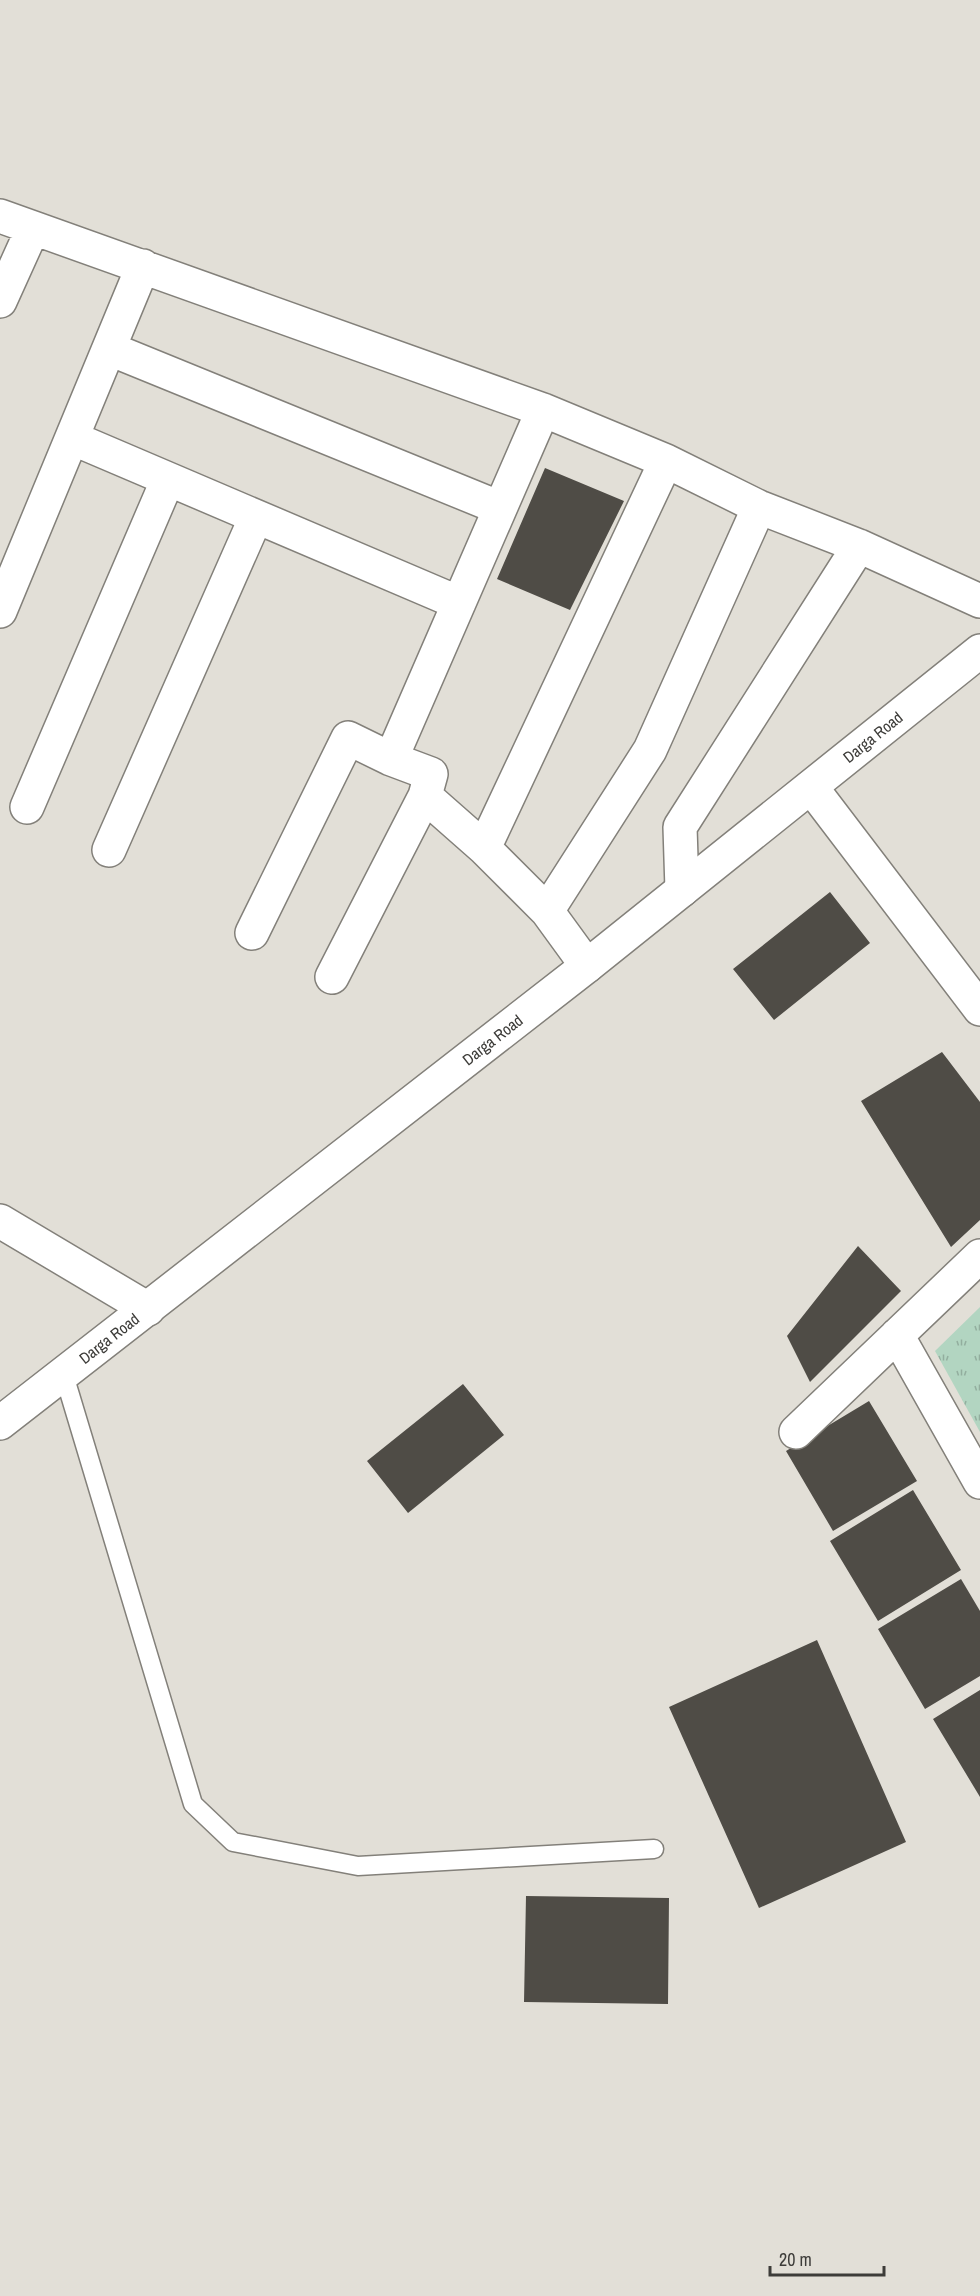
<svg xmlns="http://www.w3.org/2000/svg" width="980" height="2296" font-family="'Archivo Narrow',sans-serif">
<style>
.grass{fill:url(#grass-tufts)}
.building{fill:#4f4c46}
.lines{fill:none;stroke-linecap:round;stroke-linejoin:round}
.service-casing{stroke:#83807a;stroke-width:21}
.minor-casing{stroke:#83807a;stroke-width:36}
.tertiary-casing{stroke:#83807a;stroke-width:36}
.service{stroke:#fff;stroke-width:18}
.minor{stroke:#fff;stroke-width:33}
.tertiary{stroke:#fff;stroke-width:33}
.labels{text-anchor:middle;stroke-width:6;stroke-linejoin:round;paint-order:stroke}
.street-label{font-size:16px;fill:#3d3c39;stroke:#e2dfd7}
</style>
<defs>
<pattern id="grass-tufts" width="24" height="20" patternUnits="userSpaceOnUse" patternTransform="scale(1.5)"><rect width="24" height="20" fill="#b2d5c1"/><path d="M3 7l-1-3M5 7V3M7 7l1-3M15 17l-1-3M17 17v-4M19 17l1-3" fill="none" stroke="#92ae9e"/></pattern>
</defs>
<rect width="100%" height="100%" fill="#e2dfd7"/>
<!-- grass -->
<path class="grass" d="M 980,1307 L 980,1432 L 935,1351 Z"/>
<!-- building -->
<path class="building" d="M 545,468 L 624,501 L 570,610 L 497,579 Z
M 830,892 L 870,943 L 774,1020 L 733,969 Z
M 942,1052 L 980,1102 L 980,1220 L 951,1247 L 861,1101 Z
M 858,1246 L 901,1291 L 810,1382 L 787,1336 Z
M 463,1384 L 504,1435 L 408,1513 L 367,1461 Z
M 869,1401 L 917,1481 L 833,1531 L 786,1451 Z
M 913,1490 L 961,1570 L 878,1621 L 830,1541 Z
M 961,1579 L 980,1611 L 980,1676 L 925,1709 L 878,1629 Z
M 817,1640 L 906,1842 L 759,1908 L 669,1707 Z
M 980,1690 L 980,1797 L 933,1719 Z
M 526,1896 L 669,1898 L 668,2004 L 524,2002 Z"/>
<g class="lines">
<!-- service casing -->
<g class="service-casing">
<path id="service" d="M 64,1375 L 193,1804 L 233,1842 L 358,1866 L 654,1849"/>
</g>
<!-- minor casing -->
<g class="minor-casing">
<path id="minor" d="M 0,216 L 543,410 L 666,461 L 759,507 L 859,546 L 980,601
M 0,301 L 33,228
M 110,349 L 500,508
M 72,438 L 459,603
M 0,611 L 143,266
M 391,759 L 543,410
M 811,787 L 980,1009
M 425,796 L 484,848 L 547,911 L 587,966
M 27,807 L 168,479
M 484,848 L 666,461
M 109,850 L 256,517
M 682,890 L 680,827 L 859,546
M 547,911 L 650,750 L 759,507
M 252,933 L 348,738 L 391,759 L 431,774 L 425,796 L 332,977
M 0,1221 L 148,1309
M 897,1335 L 980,1482
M 796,1432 L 980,1256"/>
</g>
<!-- tertiary casing -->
<g class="tertiary-casing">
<g id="tertiary">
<path id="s1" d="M 0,1423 L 587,966 L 980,651"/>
</g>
</g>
<!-- service -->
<use href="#service" class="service"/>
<!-- minor -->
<use href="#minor" class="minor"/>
<!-- tertiary -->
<use href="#tertiary" class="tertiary"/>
</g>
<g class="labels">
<!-- street labels -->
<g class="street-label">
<text dy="6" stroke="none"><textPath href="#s1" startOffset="1110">Darga Road</textPath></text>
<text dy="6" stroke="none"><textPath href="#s1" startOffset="624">Darga Road</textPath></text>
<text dy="6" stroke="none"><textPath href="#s1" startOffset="138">Darga Road</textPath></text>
</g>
</g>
<!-- scale -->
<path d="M770 2266v9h114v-9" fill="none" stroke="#3d3c39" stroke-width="3"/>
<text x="779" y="2266" font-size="18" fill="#3d3c39" stroke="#e2dfd7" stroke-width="4.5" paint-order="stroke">20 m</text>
</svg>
